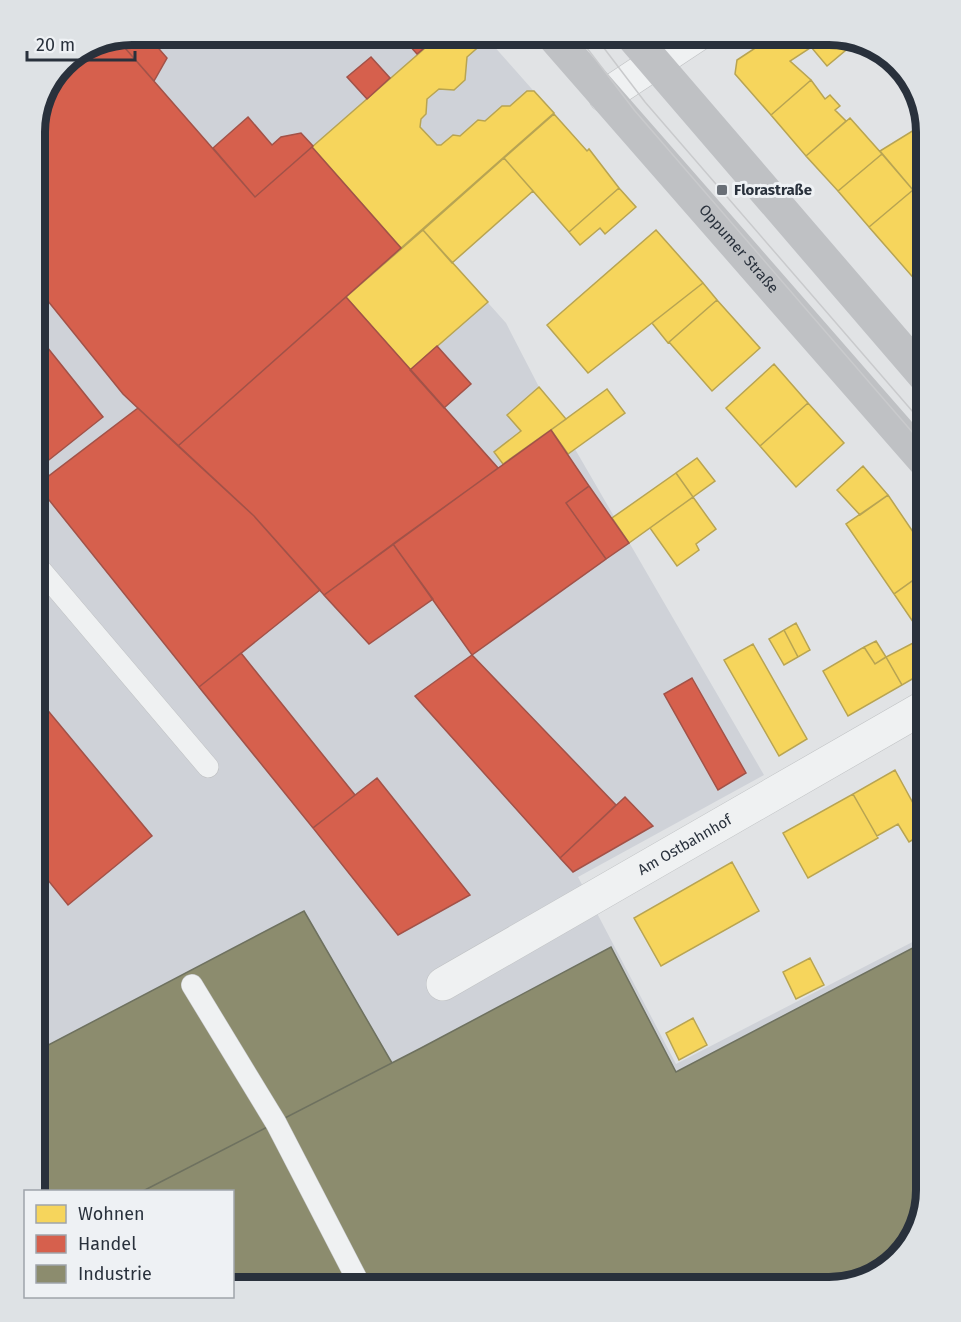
<svg xmlns="http://www.w3.org/2000/svg" width="961" height="1322" font-family="'Fira Sans',sans-serif">
<style>
.built{fill:#cfd2d8}
.homes{fill:#f6d55c;stroke:#b8a452;stroke-width:1.5}
.shops{fill:#d6604d;stroke:#a25248;stroke-width:1.5}
.industry{fill:#8c8c6e;stroke:#6e715f;stroke-width:1.5}
.lines{fill:none;stroke-linecap:round;stroke-linejoin:round}
.service-casing{stroke:#bfc1c3;stroke-width:22}
.minor-casing{stroke:#bfc1c3;stroke-width:34}
.service{stroke:#eff1f2;stroke-width:21}
.minor{stroke:#eff1f2;stroke-width:33}
.secondary{stroke:#bfc1c4;stroke-width:33}
.tram{stroke:#c9cacc;stroke-width:1.5}
.poi-dot{fill:#696f77;stroke:#eef1f4;stroke-width:2}
.labels{text-anchor:middle;stroke-width:6;stroke-linejoin:round;paint-order:stroke}
.poi-label{font-size:15px;font-weight:bold;fill:#29313c;stroke:#eef1f4;text-anchor:start}
.street-label{font-size:15px;fill:#29313c;stroke:#eef1f4}
.rim{fill:none;stroke:#29313c;stroke-width:8}
</style>
<rect width="100%" height="100%" fill="#e1e3e5"/>
<!-- built -->
<path class="built" d="M 132,35 L 484,35 L 554,114 L 423,230 L 506,323 L 539,387 L 764,775 L 578,877 L 676,1064 L 926,935 L 926,1190 L 914,1238 L 878,1274 L 829,1287 L 233,1287 L 232,1192 L 35,1191 L 35,125 L 67,59 Z"/>
<!-- homes -->
<path class="homes" d="M 440,35 L 485,35 L 484,42 L 467,57 L 465,80 L 454,90 L 439,89 L 427,99 L 426,114 L 421,119 L 420,127 L 437,145 L 441,145 L 453,135 L 460,136 L 478,120 L 485,121 L 502,106 L 510,106 L 527,91 L 534,91 L 554,113 L 401,248 L 312,147 Z
M 775,35 L 830,35 L 790,61 L 811,80 L 771,115 L 735,74 L 737,60 Z
M 830,35 L 837,35 L 846,50 L 827,66 L 811,47 Z
M 837,35 L 858,42 L 846,50 Z
M 882,52 L 910,79 L 903,84 Z
M 811,80 L 825,99 L 830,95 L 840,106 L 835,110 L 846,121 L 806,156 L 771,115 Z
M 554,114 L 587,151 L 589,149 L 619,188 L 569,232 L 504,158 Z
M 850,118 L 882,154 L 838,191 L 806,156 Z
M 914,130 L 926,145 L 926,181 L 913,190 L 880,151 Z
M 882,154 L 913,190 L 869,227 L 838,191 Z
M 504,158 L 533,191 L 452,263 L 423,230 Z
M 926,181 L 926,205 L 913,190 Z
M 619,188 L 636,207 L 605,234 L 600,228 L 580,245 L 569,232 Z
M 913,190 L 926,205 L 926,288 L 924,290 L 869,227 Z
M 423,230 L 488,302 L 410,370 L 346,297 Z
M 656,230 L 703,283 L 588,373 L 547,325 Z
M 703,283 L 717,300 L 668,343 L 652,323 Z
M 717,300 L 760,348 L 712,391 L 669,342 Z
M 774,364 L 808,403 L 760,446 L 726,408 Z
M 539,387 L 566,419 L 503,464 L 494,452 L 521,431 L 507,415 Z
M 607,389 L 625,413 L 568,454 L 551,430 Z
M 808,403 L 844,443 L 796,487 L 760,446 Z
M 697,458 L 715,481 L 693,497 L 676,473 Z
M 863,466 L 888,495 L 860,515 L 837,490 Z
M 676,473 L 693,497 L 629,543 L 612,518 Z
M 888,495 L 926,551 L 926,571 L 894,594 L 846,524 Z
M 693,497 L 716,529 L 696,544 L 699,550 L 677,566 L 650,528 Z
M 926,571 L 926,671 L 902,685 L 886,657 L 919,640 L 920,632 L 894,594 Z
M 796,623 L 810,650 L 798,657 L 784,630 Z
M 784,630 L 798,657 L 784,665 L 769,639 Z
M 876,641 L 886,657 L 875,664 L 864,647 Z
M 753,644 L 807,739 L 779,756 L 724,660 Z
M 864,647 L 875,664 L 886,657 L 902,685 L 848,716 L 823,671 Z
M 895,770 L 913,803 L 926,796 L 926,832 L 909,842 L 898,824 L 877,836 L 853,794 Z
M 853,794 L 878,838 L 808,878 L 783,833 Z
M 732,862 L 759,911 L 661,966 L 634,918 Z
M 926,897 L 926,924 L 915,904 Z
M 810,958 L 824,985 L 796,999 L 783,972 Z
M 693,1018 L 707,1045 L 679,1060 L 666,1033 Z"/>
<!-- shops -->
<path class="shops" d="M 132,34 L 147,35 L 167,58 L 154,81 L 118,40 Z
M 400,35 L 440,35 L 417,54 Z
M 118,40 L 255,197 L 312,147 L 401,248 L 178,446 L 123,394 L 35,285 L 35,125 L 67,59 Z
M 371,57 L 390,78 L 367,99 L 347,77 Z
M 248,117 L 272,145 L 281,137 L 301,133 L 313,146 L 255,197 L 213,148 Z
M 346,297 L 498,468 L 324,595 L 254,516 L 178,446 Z
M 35,332 L 103,417 L 35,471 Z
M 437,346 L 471,384 L 444,408 L 410,370 Z
M 138,408 L 254,516 L 320,590 L 199,687 L 37,485 Z
M 551,430 L 589,486 L 566,503 L 606,559 L 472,655 L 393,544 Z
M 589,486 L 629,543 L 606,559 L 566,503 Z
M 393,544 L 433,599 L 369,644 L 324,595 Z
M 241,653 L 355,795 L 313,828 L 199,687 Z
M 472,655 L 616,805 L 560,858 L 415,696 Z
M 692,678 L 746,773 L 718,790 L 664,694 Z
M 35,695 L 152,836 L 68,905 L 35,864 Z
M 377,778 L 470,895 L 398,935 L 313,828 Z
M 625,797 L 653,826 L 573,872 L 560,858 Z"/>
<!-- industry -->
<path class="industry" d="M 304,911 L 392,1063 L 141,1192 L 35,1192 L 35,1052 Z
M 926,941 L 926,1190 L 914,1238 L 878,1274 L 829,1287 L 232,1287 L 232,1192 L 141,1192 L 421,1048 L 611,947 L 676,1072 Z"/>
<g class="lines">
<!-- service casing -->
<g class="service-casing">
<path id="service" d="M 35,563 L 208,767
M 192,985 L 276,1123 L 361,1287"/>
</g>
<!-- minor casing -->
<g class="minor-casing">
<g id="minor">
<path d="M 605,96 L 697,35"/>
<path id="s1" d="M 443,984 L 926,706"/>
</g>
</g>
<!-- service -->
<use href="#service" class="service"/>
<!-- minor -->
<use href="#minor" class="minor"/>
<!-- secondary -->
<g class="secondary">
<path id="s2" d="M 552,35 L 926,463"/>
<path d="M 631,35 L 926,378"/>
</g>
<!-- tram -->
<path class="tram" d="M 577,35 L 635,111 L 926,448
M 594,35 L 645,102 L 926,427"/>
</g>
<!-- markers -->
<rect class="poi-dot" x="716" y="184" width="12" height="12" rx="3"/>
<g class="labels">
<!-- poi labels -->
<g class="poi-label">
<text x="734" y="195">Florastraße</text>
</g>
<!-- street labels -->
<g class="street-label">
<text dy="5" stroke="none"><textPath href="#s2" startOffset="284">Oppumer Straße</textPath></text>
<text dy="5" stroke="none"><textPath href="#s1" startOffset="279">Am Ostbahnhof</textPath></text>
</g>
</g>
<!-- crop -->
<path d="M0 0H961V1322H0ZM132 45H829A87 87 0 0 1 916 132V1190A87 87 0 0 1 829 1277H132A87 87 0 0 1 45 1190V132A87 87 0 0 1 132 45Z" fill="#dee2e5" fill-rule="evenodd"/>
<path class="rim" d="M132 45H829A87 87 0 0 1 916 132V1190A87 87 0 0 1 829 1277H132A87 87 0 0 1 45 1190V132A87 87 0 0 1 132 45Z"/>
<!-- legend -->
<rect x="24" y="1190" width="210" height="108" fill="#eef1f4" stroke="#9fa4aa" stroke-width="1.5"/>
<rect x="36" y="1205" width="30" height="18" fill="#f6d55c" stroke="#9fa4aa" stroke-width="1.5"/>
<text x="78" y="1220" font-size="18" fill="#29313c">Wohnen</text>
<rect x="36" y="1235" width="30" height="18" fill="#d6604d" stroke="#9fa4aa" stroke-width="1.5"/>
<text x="78" y="1250" font-size="18" fill="#29313c">Handel</text>
<rect x="36" y="1265" width="30" height="18" fill="#8c8c6e" stroke="#9fa4aa" stroke-width="1.5"/>
<text x="78" y="1280" font-size="18" fill="#29313c">Industrie</text>
<!-- scale -->
<path d="M27 51v9h108v-9" fill="none" stroke="#29313c" stroke-width="3"/>
<text x="36" y="51" font-size="18" fill="#29313c" stroke="#eef1f4" stroke-width="4.5" paint-order="stroke">20 m</text>
</svg>
